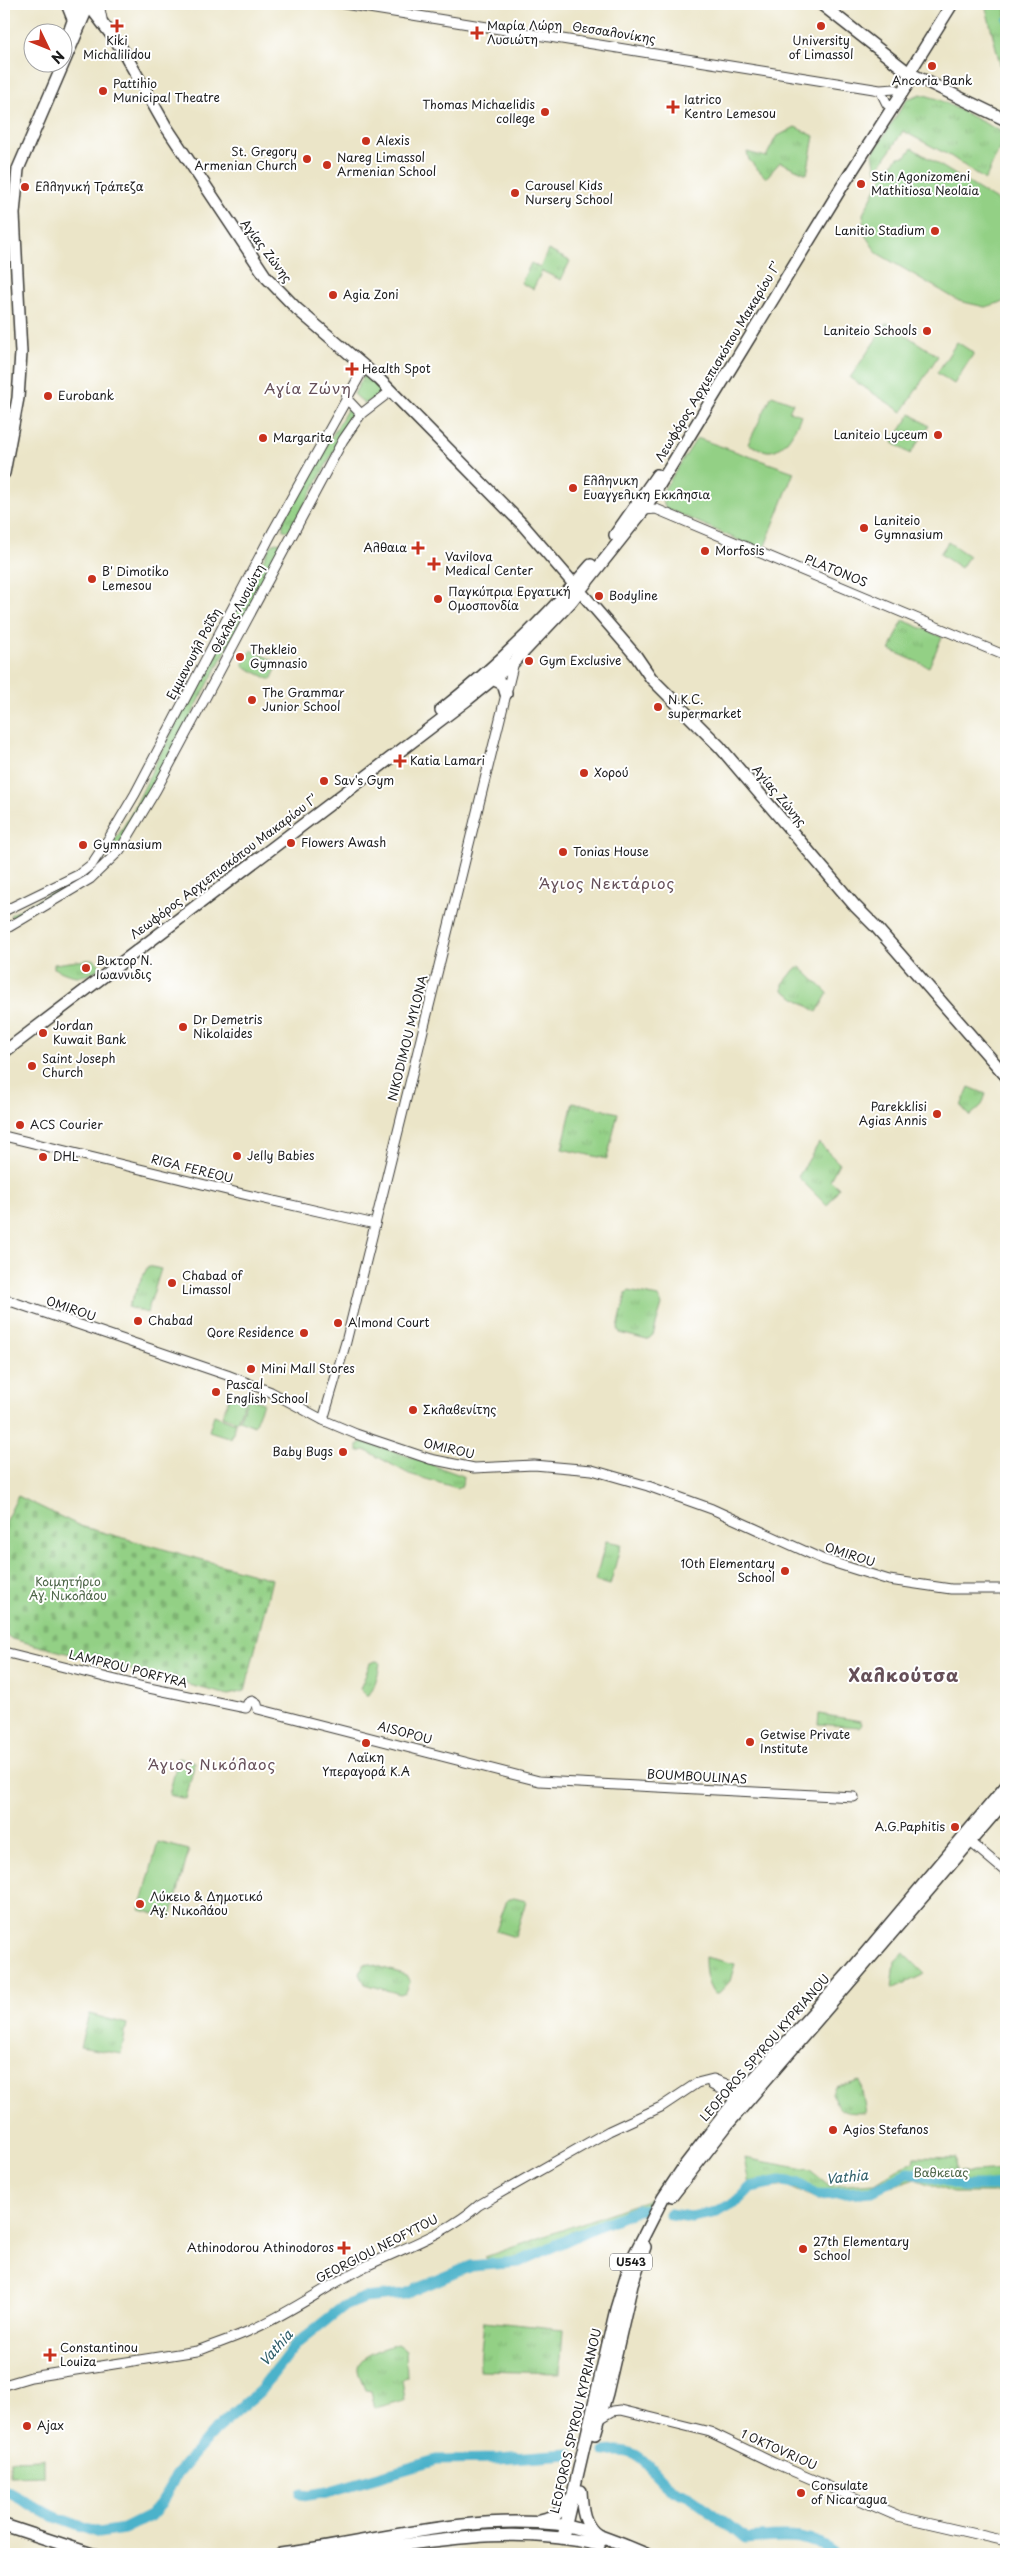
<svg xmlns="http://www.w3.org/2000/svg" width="1010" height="2558" font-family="'Playpen Sans',sans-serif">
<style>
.grass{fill:url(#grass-tufts);stroke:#587650}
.cemetery{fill:url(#cemetery-stones);stroke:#587650}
.garden{fill:#93d085;stroke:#587650}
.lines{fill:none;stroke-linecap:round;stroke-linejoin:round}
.stream{stroke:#4bb2ca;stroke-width:2}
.river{stroke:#4bb2ca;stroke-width:11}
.minor-casing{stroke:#3b3a36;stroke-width:11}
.major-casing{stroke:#3b3a36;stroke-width:14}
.minor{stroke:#fff;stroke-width:9}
.major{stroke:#fff;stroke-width:11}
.poi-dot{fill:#c8321e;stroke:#fff;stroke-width:2}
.labels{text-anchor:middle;stroke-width:4;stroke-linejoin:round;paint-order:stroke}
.shield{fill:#fff;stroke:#606060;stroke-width:1}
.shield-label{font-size:11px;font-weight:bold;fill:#1c1c1c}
.poi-label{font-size:12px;fill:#1c1c1c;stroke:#fff;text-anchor:start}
.street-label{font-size:12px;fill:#1c1c1c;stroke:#fff}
.park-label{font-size:12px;fill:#4c6446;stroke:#fff}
.water-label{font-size:14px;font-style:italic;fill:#31606a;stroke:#fff}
.quarter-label{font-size:15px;letter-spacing:1px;fill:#654f58;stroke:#fff}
.district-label{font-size:18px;font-weight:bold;letter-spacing:1px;fill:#654f58;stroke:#fff}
</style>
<defs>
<pattern id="grass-tufts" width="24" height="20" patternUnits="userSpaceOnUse" patternTransform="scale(1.25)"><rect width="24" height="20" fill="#93d085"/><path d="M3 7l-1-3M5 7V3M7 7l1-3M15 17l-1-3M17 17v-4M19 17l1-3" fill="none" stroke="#7eb272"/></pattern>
<pattern id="cemetery-stones" width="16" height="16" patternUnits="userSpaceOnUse" patternTransform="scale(1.25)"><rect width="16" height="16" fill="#93d085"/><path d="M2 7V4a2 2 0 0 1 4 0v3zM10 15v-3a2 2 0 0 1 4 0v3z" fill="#7eb272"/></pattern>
</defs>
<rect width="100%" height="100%" fill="#fff"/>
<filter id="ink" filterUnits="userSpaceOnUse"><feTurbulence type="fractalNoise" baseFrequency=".02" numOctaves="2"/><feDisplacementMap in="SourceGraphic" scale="10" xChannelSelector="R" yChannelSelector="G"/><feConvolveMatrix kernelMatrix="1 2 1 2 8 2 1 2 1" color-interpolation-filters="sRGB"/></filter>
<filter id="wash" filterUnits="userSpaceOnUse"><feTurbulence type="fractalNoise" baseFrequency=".0096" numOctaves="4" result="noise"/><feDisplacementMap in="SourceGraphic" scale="20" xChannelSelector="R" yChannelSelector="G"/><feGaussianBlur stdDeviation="1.12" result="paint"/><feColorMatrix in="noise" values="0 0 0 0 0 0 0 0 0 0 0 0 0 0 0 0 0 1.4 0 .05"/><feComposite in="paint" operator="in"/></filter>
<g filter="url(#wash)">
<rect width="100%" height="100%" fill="#ebe5c8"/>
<!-- grass -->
<path class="grass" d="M 985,4 L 1006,4 L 1006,88 Z
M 921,94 L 938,99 L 1006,134 L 985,180 L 952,157 L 903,131 L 876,172 L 873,153 L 907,99 Z
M 795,127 L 814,136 L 807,174 L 780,162 L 766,178 L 749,160 L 747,152 L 766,157 L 776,137 Z
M 548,250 L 570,261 L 561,280 L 542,271 L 533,289 L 521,283 L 531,263 L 540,268 Z
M 365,374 L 383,391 L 365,404 L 354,394 Z
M 348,408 L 355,412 L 352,418 L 290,531 L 283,530 L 283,522 L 329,438 L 331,438 Z
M 911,414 L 929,426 L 910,454 L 892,442 Z
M 275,542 L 281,543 L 282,545 L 132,827 L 119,845 L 91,872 L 89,870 C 119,842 137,804 153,768 L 270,547 Z
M 903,620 L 942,637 L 929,667 L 890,650 Z
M 78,878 L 80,880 L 13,919 L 10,915 Z
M 94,959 L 101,966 C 86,981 71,977 54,968 L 54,964 Z
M 800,967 L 828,993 L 817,1012 L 783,990 L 783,984 L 795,969 Z
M 969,1087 L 986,1094 L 982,1105 L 970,1116 L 961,1106 Z
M 573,1102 L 618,1113 L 607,1159 L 562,1149 Z
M 819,1143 L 839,1163 L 830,1180 L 839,1188 L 827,1206 L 798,1177 Z
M 148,1266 L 161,1269 L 147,1313 L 128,1307 Z
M 629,1291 L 658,1297 L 662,1305 L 653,1335 L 647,1340 L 620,1333 L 618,1328 L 626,1294 Z
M 362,1442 L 388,1449 L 463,1476 L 462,1486 L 457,1488 L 409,1474 L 365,1450 L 358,1452 L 358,1444 Z
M 606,1541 L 621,1544 L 610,1585 L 595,1581 Z
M 376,1661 L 380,1662 C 379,1673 375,1686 369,1695 L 366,1695 L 360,1689 L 370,1663 Z
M 819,1714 L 861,1721 L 862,1724 L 859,1727 L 818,1724 Z
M 178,1758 L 195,1762 L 186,1799 L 169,1795 Z
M 514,1898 L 526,1901 L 515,1937 L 496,1931 L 507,1900 Z
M 904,1953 L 925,1974 L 892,1989 L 895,1961 Z
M 705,1957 L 735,1964 L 730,1981 L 718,1994 L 714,1994 C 706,1983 705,1971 705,1957 Z
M 368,1963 L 406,1975 L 410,1982 L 406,1992 L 400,1994 L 365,1984 L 360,1974 L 363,1965 Z
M 89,2014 L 127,2024 L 121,2054 L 80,2047 Z
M 860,2080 L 866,2113 C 843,2112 840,2115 832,2093 L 835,2087 Z
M 914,2157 L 956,2158 L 957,2173 L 1006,2170 L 1006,2191 L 991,2193 L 953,2193 L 916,2179 L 872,2194 L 819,2200 L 788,2186 L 750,2190 L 744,2158 L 810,2170 L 830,2186 L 875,2183 L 897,2169 L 913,2162 Z
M 650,2199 L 650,2205 L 519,2259 L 491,2262 L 485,2257 Z
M 484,2321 L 563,2329 L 560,2373 L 479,2371 Z
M 397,2344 L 406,2350 L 407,2377 L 402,2379 L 405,2400 L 375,2408 L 371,2391 L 365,2390 C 363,2384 359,2377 358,2370 C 356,2355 386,2348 397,2344 Z"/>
<!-- cemetery -->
<path class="cemetery" d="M 18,1496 L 80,1526 L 272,1579 L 245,1691 L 228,1695 L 12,1639 L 4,1634 L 4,1524 Z"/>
<!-- garden -->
<path class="garden" d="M 912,148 L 1006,206 L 1006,301 L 985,307 L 959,301 L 877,253 L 865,235 L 863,214 L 879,182 L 898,157 L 906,156 Z
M 887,323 L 938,356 L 902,412 L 850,378 Z
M 957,342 L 974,353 L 954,384 L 937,373 Z
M 772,395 L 793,403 L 789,411 L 801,415 C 796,429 784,453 767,451 C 761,450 754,446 748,444 Z
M 697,438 L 794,472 L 763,551 L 666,508 L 663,502 L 663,491 Z
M 948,542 L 969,556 L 961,568 L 940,554 Z
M 251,650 L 279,663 L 271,680 L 243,666 Z
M 231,1393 L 246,1399 L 237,1421 L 222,1416 Z
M 248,1398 L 263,1403 L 254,1426 L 239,1420 Z
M 214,1415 L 236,1423 L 231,1438 L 209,1431 Z
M 158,1842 L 189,1850 L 171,1918 L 140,1910 Z
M 44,2459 L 44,2475 L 10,2476 L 10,2460 Z"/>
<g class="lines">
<!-- stream -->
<path class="stream" d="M 1004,18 L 1006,25"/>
<!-- river -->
<path class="river" d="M 670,2214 L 691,2217 L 717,2212 L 737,2201 L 751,2187 L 781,2181 L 797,2183 L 819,2195 L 872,2191 L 908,2173 L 930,2176 L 962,2186 L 993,2186 L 1006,2183
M 605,2452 C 643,2446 645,2467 669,2487 C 675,2492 683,2493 690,2497 C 709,2510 728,2524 745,2539 C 779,2537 808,2531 835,2554
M 4,2490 L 52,2516 L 99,2533 L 124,2529 L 150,2516 L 161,2504 L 176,2475 L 215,2430 L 260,2391 L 296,2344 L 344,2306 L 364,2298 L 405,2294 L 471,2266 L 519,2262 L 598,2226 L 638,2210 L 649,2209
M 302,2494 L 309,2495 L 327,2492 L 437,2460 L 498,2459 L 569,2454"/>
</g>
</g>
<g filter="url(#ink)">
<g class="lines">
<!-- minor casing -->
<g class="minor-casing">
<path id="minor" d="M 99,4 L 102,19
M 344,4 L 849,85 L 880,90 L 895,89
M 880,90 L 887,104
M 346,398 L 361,414
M 4,416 L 15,417
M 644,510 L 656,509 L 1006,656
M 4,911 L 78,875 L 92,864 L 109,838 L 135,794 L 272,533 L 365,366
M 4,930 L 90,879 L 120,850 L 156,790 L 343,440 L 361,414 L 391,391
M 4,1136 L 243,1194 L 375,1224
M 4,1299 L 227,1375 L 271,1392 L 323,1420 L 356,1434 L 430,1459 L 474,1468 L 534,1465 L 592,1470 L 648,1486 L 712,1509 L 822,1559 L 889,1580 L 951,1589 L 1006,1589
M 323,1420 L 346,1342 L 514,662
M 4,1652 L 144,1687 L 246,1708
M 246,1708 L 248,1703 L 252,1701 L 257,1704 L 258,1709
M 258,1709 L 539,1781 L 854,1797
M 967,1839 L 1006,1872
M 712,2085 L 723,2090 L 740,2104
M 4,2385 L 31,2377 L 197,2351 C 215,2344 234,2338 251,2330 C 290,2313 324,2288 362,2268 C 402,2248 445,2235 479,2205 L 609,2131 L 661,2107 L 697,2083 L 713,2079 L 726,2084 L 745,2098
M 598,2420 L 613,2411 L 621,2410 L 710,2432 L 774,2463 L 897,2516 L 1006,2541"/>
</g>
<!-- major casing -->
<g class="major-casing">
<path id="major" d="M 67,4 L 73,19
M 88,4 L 122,49 L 165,125 L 266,277 L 297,309 L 379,379 L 522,524 L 636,656 L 651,678 L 720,747 L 855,906 L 876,927 L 1006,1076
M 821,4 L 909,73 L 1006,120
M 62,52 L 79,4
M 4,473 L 18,398 L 21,353 L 14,214 L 18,169 L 89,4
M 615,535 L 657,475
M 492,679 L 503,684 L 506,694
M 441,710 C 496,667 545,619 591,565
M 4,1052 L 467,700 L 514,662 L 570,603 L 644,510 L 841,188 L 907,85 L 909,73 L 952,4
M 672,2196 L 728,2124 L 1006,1800
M 595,2434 L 607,2393 L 632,2284 L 645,2247
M 581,2491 C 582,2508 583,2526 599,2536
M 540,2520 L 555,2516 L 571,2499
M 4,2525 L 92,2554
M 563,2537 L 616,2309 L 630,2263 L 663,2198 L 685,2165 L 740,2094 L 846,1976 L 1006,1786
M 280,2554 C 371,2543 463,2514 556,2524 C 580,2527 623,2544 646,2554
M 337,2554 C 423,2543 514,2523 599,2545"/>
</g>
<!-- minor -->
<use href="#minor" class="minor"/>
<!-- major -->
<use href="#major" class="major"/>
</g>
</g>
<!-- markers -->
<g class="poi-dot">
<path d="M114.5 18.5h5v5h5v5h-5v5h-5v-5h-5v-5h5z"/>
<circle cx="821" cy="26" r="5"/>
<path d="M474.5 25.5h5v5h5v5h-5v5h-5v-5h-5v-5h5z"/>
<circle cx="932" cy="66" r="5"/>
<circle cx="103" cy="91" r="5"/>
<path d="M670.5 99.5h5v5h5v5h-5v5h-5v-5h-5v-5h5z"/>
<circle cx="545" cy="112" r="5"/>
<circle cx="366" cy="141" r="5"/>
<circle cx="307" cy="159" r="5"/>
<circle cx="327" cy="165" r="5"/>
<circle cx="861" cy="184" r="5"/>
<circle cx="25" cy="187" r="5"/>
<circle cx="515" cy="193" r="5"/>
<circle cx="935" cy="231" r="5"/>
<circle cx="333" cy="295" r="5"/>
<circle cx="927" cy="331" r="5"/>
<path d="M349.5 361.5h5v5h5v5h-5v5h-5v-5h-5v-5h5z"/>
<circle cx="48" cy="396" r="5"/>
<circle cx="938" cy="435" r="5"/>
<circle cx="263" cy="438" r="5"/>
<circle cx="573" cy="488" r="5"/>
<circle cx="864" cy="528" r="5"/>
<path d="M415.5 540.5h5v5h5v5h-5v5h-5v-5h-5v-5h5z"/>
<circle cx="705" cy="551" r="5"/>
<path d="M431.5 556.5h5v5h5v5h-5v5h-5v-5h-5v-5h5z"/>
<circle cx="92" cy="579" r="5"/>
<circle cx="599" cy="596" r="5"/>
<circle cx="438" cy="599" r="5"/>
<circle cx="240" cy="657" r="5"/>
<circle cx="529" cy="661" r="5"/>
<circle cx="252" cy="700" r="5"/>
<circle cx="658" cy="707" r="5"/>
<path d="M397.5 753.5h5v5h5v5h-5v5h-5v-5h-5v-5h5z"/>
<circle cx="584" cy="773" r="5"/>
<circle cx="324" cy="781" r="5"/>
<circle cx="291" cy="843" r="5"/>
<circle cx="83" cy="845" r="5"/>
<circle cx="563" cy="852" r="5"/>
<circle cx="86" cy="968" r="5"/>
<circle cx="183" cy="1027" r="5"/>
<circle cx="43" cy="1033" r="5"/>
<circle cx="32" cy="1066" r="5"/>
<circle cx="937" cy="1114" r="5"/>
<circle cx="20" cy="1125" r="5"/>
<circle cx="237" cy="1156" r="5"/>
<circle cx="43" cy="1157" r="5"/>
<circle cx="172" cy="1283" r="5"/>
<circle cx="138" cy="1321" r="5"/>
<circle cx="338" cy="1323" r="5"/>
<circle cx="304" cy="1333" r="5"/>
<circle cx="251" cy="1369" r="5"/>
<circle cx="216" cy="1392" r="5"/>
<circle cx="413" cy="1410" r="5"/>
<circle cx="343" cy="1452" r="5"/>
<circle cx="785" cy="1571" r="5"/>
<circle cx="750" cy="1742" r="5"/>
<circle cx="366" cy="1743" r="5"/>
<circle cx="955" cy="1827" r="5"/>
<circle cx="140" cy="1904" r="5"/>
<circle cx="833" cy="2130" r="5"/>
<path d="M341.5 2240.5h5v5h5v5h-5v5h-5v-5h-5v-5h5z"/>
<circle cx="803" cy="2249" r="5"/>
<path d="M47.5 2347.5h5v5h5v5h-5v5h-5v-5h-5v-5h5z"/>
<circle cx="27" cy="2426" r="5"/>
<circle cx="801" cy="2493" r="5"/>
</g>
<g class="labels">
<!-- shield labels -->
<rect class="shield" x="610" y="2253.5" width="42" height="17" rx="4"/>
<g class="shield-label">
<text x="631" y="2266">U543</text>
</g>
<!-- poi labels -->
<g class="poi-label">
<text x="487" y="30">Μαρία Λώρη<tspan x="487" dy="14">Λυσιώτη</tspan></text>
<text x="117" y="45" text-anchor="middle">Kiki<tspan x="117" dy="14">Michalilidou</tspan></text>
<text x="821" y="45" text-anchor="middle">University<tspan x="821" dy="14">of Limassol</tspan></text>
<text x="932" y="85" text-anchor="middle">Ancoria Bank</text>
<text x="113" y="88">Pattihio<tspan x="113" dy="14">Municipal Theatre</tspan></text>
<text x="684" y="104">Iatrico<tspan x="684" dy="14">Kentro Lemesou</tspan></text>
<text x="535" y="109" text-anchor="end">Thomas Michaelidis<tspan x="535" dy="14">college</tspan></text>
<text x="376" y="145">Alexis</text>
<text x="297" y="156" text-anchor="end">St. Gregory<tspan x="297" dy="14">Armenian Church</tspan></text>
<text x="337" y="162">Nareg Limassol<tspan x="337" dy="14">Armenian School</tspan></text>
<text x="871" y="181">Stin Agonizomeni<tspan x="871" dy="14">Mathitiosa Neolaia</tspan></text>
<text x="525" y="190">Carousel Kids<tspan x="525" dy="14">Nursery School</tspan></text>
<text x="35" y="191">Ελληνική Τράπεζα</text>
<text x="925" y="235" text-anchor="end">Lanitio Stadium</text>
<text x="343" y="299">Agia Zoni</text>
<text x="917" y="335" text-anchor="end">Laniteio Schools</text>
<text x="362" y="373">Health Spot</text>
<text x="58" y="400">Eurobank</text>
<text x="928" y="439" text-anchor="end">Laniteio Lyceum</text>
<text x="273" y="442">Margarita</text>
<text x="583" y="485">Ελληνικη<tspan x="583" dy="14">Ευαγγελικη Εκκλησια</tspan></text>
<text x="874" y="525">Laniteio<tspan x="874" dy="14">Gymnasium</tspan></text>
<text x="407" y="552" text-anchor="end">Αλθαια</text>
<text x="715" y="555">Morfosis</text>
<text x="445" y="561">Vavilova<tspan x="445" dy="14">Medical Center</tspan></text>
<text x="102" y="576">B' Dimotiko<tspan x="102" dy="14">Lemesou</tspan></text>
<text x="448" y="596">Παγκύπρια Εργατική<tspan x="448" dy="14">Ομοσπονδία</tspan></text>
<text x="609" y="600">Bodyline</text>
<text x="250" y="654">Thekleio<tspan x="250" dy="14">Gymnasio</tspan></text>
<text x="539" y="665">Gym Exclusive</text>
<text x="262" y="697">The Grammar<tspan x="262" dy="14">Junior School</tspan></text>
<text x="668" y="704">N.K.C.<tspan x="668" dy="14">supermarket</tspan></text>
<text x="410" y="765">Katia Lamari</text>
<text x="594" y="777">Χορού</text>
<text x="334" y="785">Sav's Gym</text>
<text x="301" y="847">Flowers Awash</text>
<text x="93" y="849">Gymnasium</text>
<text x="573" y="856">Tonias House</text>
<text x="96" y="965">Βικτορ Ν.<tspan x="96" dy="14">Ιωαννιδις</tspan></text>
<text x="193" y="1024">Dr Demetris<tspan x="193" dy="14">Nikolaides</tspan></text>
<text x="53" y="1030">Jordan<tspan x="53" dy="14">Kuwait Bank</tspan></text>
<text x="42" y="1063">Saint Joseph<tspan x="42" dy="14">Church</tspan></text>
<text x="927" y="1111" text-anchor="end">Parekklisi<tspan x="927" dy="14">Agias Annis</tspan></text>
<text x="30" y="1129">ACS Courier</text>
<text x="247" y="1160">Jelly Babies</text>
<text x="53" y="1161">DHL</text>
<text x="182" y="1280">Chabad of<tspan x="182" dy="14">Limassol</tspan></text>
<text x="148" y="1325">Chabad</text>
<text x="348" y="1327">Almond Court</text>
<text x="294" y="1337" text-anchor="end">Qore Residence</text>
<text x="261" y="1373">Mini Mall Stores</text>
<text x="226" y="1389">Pascal<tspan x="226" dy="14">English School</tspan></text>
<text x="423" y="1414">Σκλαβενίτης</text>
<text x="333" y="1456" text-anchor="end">Baby Bugs</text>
<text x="775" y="1568" text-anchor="end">10th Elementary<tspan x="775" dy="14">School</tspan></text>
<text x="760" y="1739">Getwise Private<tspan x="760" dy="14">Institute</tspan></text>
<text x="366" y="1762" text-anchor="middle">Λαϊκη<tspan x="366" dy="14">Υπεραγορά Κ.Α</tspan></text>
<text x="945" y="1831" text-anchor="end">A.G.Paphitis</text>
<text x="150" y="1901">Λύκειο &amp; Δημοτικό<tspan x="150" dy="14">Αγ. Νικολάου</tspan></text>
<text x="843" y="2134">Agios Stefanos</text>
<text x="813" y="2246">27th Elementary<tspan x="813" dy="14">School</tspan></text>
<text x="334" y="2252" text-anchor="end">Athinodorou Athinodoros</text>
<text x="60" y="2352">Constantinou<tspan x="60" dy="14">Louiza</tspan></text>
<text x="37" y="2430">Ajax</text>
<text x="811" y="2490">Consulate<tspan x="811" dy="14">of Nicaragua</tspan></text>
</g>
<!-- street labels -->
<g class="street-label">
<text transform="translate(614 33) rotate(9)" y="4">Θεσσαλονίκης</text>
<text transform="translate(266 251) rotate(53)" y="4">Αγίας Ζώνης</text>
<text transform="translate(718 362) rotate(-59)" y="4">Λεωφόρος Αρχιεπισκόπου Μακαρίου Γ’</text>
<text transform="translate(836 571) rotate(22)" y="4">PLATONOS</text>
<text transform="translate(238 609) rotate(-62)" y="4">Θέκλας Λυσιώτη</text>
<text transform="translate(194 654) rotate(-62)" y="4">Εμμανουήλ Ροΐδη</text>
<text transform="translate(779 796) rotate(50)" y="4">Αγίας Ζώνης</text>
<text transform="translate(224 867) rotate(-37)" y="4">Λεωφόρος Αρχιεπισκόπου Μακαρίου Γ’</text>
<text transform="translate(408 1038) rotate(-76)" y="4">NIKODIMOU MYLONA</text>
<text transform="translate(192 1169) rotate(14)" y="4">RIGA FEREOU</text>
<text transform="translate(71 1309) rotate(19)" y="4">OMIROU</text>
<text transform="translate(449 1449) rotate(13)" y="4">OMIROU</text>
<text transform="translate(850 1555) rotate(18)" y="4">OMIROU</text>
<text transform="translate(128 1669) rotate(14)" y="4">LAMPROU PORFYRA</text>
<text transform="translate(405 1733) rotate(15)" y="4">AISOPOU</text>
<text transform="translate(697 1777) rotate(3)" y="4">BOUMBOULINAS</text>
<text transform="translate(765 2048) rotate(-49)" y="4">LEOFOROS SPYROU KYPRIANOU</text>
<text transform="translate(377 2249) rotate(-27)" y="4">GEORGIOU NEOFYTOU</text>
<text transform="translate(576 2421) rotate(-77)" y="4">LEOFOROS SPYROU KYPRIANOU</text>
<text transform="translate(779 2450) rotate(24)" y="4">1 OKTOVRIOU</text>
</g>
<!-- park labels -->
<g class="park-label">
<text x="68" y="1586">Κοιμητήριο<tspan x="68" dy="14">Αγ. Νικολάου</tspan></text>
<text x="941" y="2177">Βαθκειας</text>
</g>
<!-- water labels -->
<g class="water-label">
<text transform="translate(847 2177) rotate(-6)" y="5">Vathia</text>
<text transform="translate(276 2348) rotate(-49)" y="5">Vathia</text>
</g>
<!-- quarter labels -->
<g class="quarter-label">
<text x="308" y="394">Αγία Ζώνη</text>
<text x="607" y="889">Άγιος Νεκτάριος</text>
<text x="212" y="1770">Άγιος Νικόλαος</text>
</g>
<!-- district labels -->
<g class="district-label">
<text x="904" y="1682">Χαλκούτσα</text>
</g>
</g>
<!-- margin -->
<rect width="1010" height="2558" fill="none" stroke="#fff" stroke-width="20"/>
<!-- north arrow -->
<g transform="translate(48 48) rotate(133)"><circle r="24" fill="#ffffff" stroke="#a4a4a4"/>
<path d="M0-4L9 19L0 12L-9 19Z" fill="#c8321e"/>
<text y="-8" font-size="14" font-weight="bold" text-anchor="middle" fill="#1c1c1c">N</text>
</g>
</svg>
